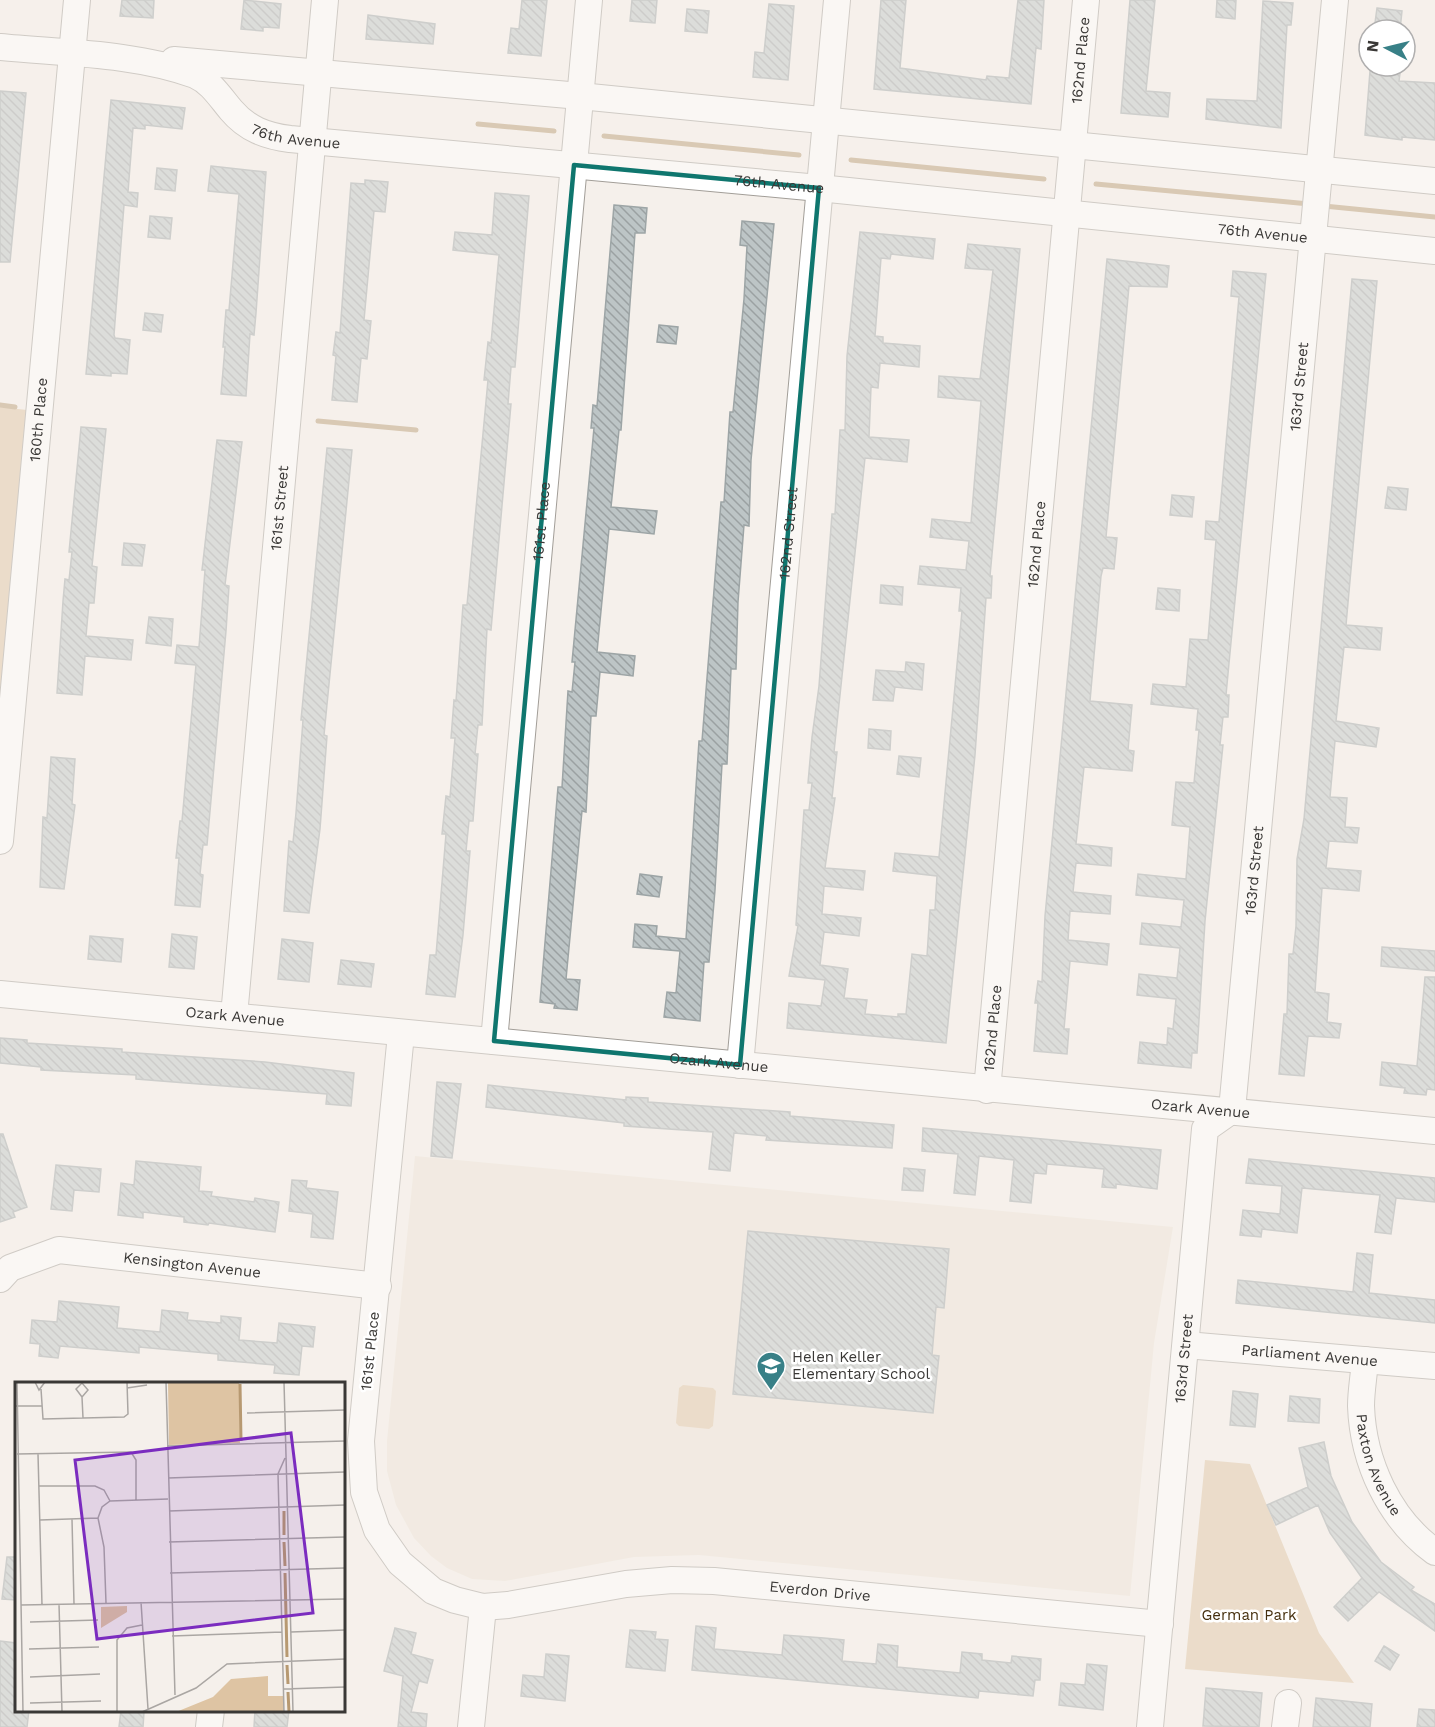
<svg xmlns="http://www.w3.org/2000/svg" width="1435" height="1727" font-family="'Work Sans',sans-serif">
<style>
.built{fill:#ede3d7}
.green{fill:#dec4a3}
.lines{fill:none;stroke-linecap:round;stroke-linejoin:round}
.stream{stroke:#b79971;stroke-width:5}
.building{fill:url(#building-back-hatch);stroke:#9da5a6;stroke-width:1.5}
.minor-casing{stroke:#a29e98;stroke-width:28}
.minor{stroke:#fff;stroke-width:26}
.marked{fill:none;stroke:#0f766e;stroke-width:4.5;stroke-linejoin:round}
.labels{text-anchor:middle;stroke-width:5;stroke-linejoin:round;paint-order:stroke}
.street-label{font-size:15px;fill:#3a3836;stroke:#fff}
.poi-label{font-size:15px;fill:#3a3836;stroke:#fff;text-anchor:start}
.park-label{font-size:15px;fill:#452f0e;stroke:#fff}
.inset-river{fill:none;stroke:#b79971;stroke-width:3}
.inset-road{fill:none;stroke:#aaa6a3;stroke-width:1.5}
.view{fill:#7b2cbf;fill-opacity:0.15;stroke:#7b2cbf;stroke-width:3}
.inset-edge{fill:none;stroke:#3a3836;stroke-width:3}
</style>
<defs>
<pattern id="building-back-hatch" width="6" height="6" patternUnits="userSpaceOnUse" patternTransform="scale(1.5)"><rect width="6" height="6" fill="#bdc5c6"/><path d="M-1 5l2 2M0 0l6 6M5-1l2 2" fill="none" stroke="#9ba1a2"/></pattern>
</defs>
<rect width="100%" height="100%" fill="#f5f0eb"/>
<!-- built -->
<path class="built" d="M 415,1156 L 1173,1227 L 1154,1343 L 1130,1596 L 699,1555 L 634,1557 L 505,1581 L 472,1579 L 447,1568 L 431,1556 L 414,1538 L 396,1505 L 387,1471 L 387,1441 Z"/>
<!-- green -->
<path class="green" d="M 0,407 L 27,410 L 0,695 Z
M 683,1385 L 713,1388 L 716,1391 L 713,1426 L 709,1429 L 679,1426 L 676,1423 L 679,1388 Z
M 1205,1460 L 1250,1464 L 1319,1633 L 1354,1683 L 1185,1669 Z"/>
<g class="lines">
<!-- stream -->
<path class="stream" d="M 478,124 L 554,131
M 604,136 L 799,155
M 851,160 L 1044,179
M 1096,184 L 1309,204
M 1324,206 L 1435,217
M 0,405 L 15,407
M 318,421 L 416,430"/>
</g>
<!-- building -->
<path class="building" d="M 122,0 L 154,0 L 153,18 L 120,16 Z
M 244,0 L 281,4 L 279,28 L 263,27 L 263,31 L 241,29 Z
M 522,0 L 547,0 L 541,56 L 508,53 L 511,28 L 519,29 Z
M 632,0 L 657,0 L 655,23 L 630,21 Z
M 881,0 L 906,0 L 900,68 L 986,80 L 987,76 L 1009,78 L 1018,0 L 1044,0 L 1041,49 L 1036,48 L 1031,104 L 874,89 Z
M 1130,0 L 1155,0 L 1146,91 L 1170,93 L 1168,117 L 1121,113 Z
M 1217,0 L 1236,0 L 1235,19 L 1216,17 Z
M 1263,1 L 1293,3 L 1291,25 L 1287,25 L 1281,128 L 1206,119 L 1207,99 L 1257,101 Z
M 769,4 L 794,6 L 788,80 L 753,77 L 755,52 L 764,53 Z
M 1377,8 L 1402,11 L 1400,30 L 1374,30 Z
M 687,9 L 709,11 L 707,33 L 685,31 Z
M 368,15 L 435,24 L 433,44 L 366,39 Z
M 1375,66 L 1401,66 L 1399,81 L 1435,83 L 1435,140 L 1402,137 L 1402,140 L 1365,135 L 1370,71 L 1374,72 Z
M 0,91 L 26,93 L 10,262 L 0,262 Z
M 111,100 L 185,108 L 182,129 L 145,125 L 145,129 L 133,128 L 128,192 L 138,193 L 137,207 L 124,205 L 114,335 L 115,338 L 130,340 L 127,374 L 111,373 L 111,376 L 86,374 Z
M 211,166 L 266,172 L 256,313 L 254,335 L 250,334 L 246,396 L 221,394 L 225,347 L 223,347 L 226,310 L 229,310 L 239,194 L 208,191 Z
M 157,168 L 177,170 L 175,191 L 155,189 Z
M 365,180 L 388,182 L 385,212 L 374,211 L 364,320 L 371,321 L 367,359 L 361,358 L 357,402 L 332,400 L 336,356 L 333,355 L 336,332 L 340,333 L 342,305 L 351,183 L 365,184 Z
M 495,193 L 529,196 L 515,367 L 511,367 L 508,404 L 511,404 L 491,630 L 487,629 L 482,725 L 478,725 L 475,754 L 478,754 L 473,821 L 469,821 L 466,851 L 470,851 L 463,935 L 455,997 L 426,994 L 430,955 L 436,955 L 446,834 L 442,834 L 446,796 L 450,797 L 455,738 L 451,738 L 454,700 L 456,701 L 463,605 L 467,605 L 488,380 L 484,380 L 488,342 L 491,343 L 499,255 L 453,250 L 455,232 L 492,235 Z
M 614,205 L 647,208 L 645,233 L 635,233 L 621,430 L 619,430 L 611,507 L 657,511 L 654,534 L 609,529 L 597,652 L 635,656 L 633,676 L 600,672 L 596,716 L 591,716 L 586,812 L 582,811 L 566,979 L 580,980 L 577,1010 L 554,1008 L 555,1004 L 540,1002 L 558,787 L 562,787 L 568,691 L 572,692 L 575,662 L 572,662 L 594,428 L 591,428 L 593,405 L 597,406 Z
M 150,216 L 172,218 L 170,239 L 148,237 Z
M 742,221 L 774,224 L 751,460 L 749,526 L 744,525 L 738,602 L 736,669 L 731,669 L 727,764 L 722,764 L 715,890 L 709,962 L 704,962 L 700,1021 L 664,1017 L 667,992 L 676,993 L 680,951 L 633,947 L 635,924 L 657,926 L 656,936 L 686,939 L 699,741 L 702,741 L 721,502 L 724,502 L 730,412 L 733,412 L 744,299 L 747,246 L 740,245 Z
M 860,232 L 935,239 L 933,259 L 891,254 L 890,259 L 881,258 L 875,336 L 883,337 L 883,343 L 920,346 L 919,367 L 880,363 L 878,388 L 871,387 L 869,437 L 909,440 L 907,462 L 865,458 L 834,752 L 837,752 L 832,798 L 835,798 L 825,868 L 865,871 L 863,890 L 824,886 L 822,914 L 861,918 L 859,936 L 824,932 L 820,965 L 848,969 L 844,998 L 867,1000 L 865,1014 L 898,1017 L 898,1014 L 906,1014 L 912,954 L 927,956 L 930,910 L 935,910 L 937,876 L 893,871 L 895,853 L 939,857 L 962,611 L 959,611 L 961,588 L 918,584 L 920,566 L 966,570 L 969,541 L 930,537 L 932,519 L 971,523 L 981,401 L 938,397 L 939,376 L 980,379 L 993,270 L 965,268 L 968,244 L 1020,249 L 990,576 L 992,576 L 991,598 L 986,598 L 975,755 L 946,1043 L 787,1028 L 789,1003 L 821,1006 L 825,980 L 789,976 L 798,926 L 796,925 L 804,810 L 809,810 L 812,783 L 808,783 L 812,737 L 819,686 L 832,514 L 835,514 L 840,430 L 845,430 L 847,356 Z
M 1107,259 L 1169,266 L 1167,287 L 1129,286 L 1106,537 L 1117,538 L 1114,569 L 1103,568 L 1101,576 L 1090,701 L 1132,705 L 1128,750 L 1134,751 L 1132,771 L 1084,767 L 1076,844 L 1112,848 L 1111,866 L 1076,863 L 1073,892 L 1111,896 L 1110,914 L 1070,911 L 1068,940 L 1109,944 L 1107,965 L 1070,961 L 1064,1029 L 1069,1029 L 1067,1054 L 1034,1051 L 1038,1003 L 1035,1003 L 1038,981 L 1042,982 L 1045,916 Z
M 1233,271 L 1266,274 L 1226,695 L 1229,695 L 1228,717 L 1223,717 L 1220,745 L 1223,745 L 1205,921 L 1197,1053 L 1192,1053 L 1191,1068 L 1138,1063 L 1140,1042 L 1167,1045 L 1168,1028 L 1173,1029 L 1176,999 L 1137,995 L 1139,974 L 1177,978 L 1180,948 L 1140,944 L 1142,923 L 1181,927 L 1184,900 L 1136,895 L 1138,874 L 1186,879 L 1190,827 L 1172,825 L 1176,782 L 1194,783 L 1199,730 L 1196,730 L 1198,709 L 1151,704 L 1153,684 L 1186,687 L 1190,639 L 1208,640 L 1216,540 L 1205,539 L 1206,521 L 1219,522 L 1239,297 L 1231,296 Z
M 1352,279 L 1377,281 L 1346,625 L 1382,628 L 1380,650 L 1344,647 L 1336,721 L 1379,728 L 1376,747 L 1335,741 L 1330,797 L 1347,798 L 1345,827 L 1359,828 L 1357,843 L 1329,841 L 1326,868 L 1361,871 L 1359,891 L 1322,888 L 1315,992 L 1329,994 L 1327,1022 L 1341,1024 L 1339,1038 L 1308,1036 L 1304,1076 L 1279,1074 L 1284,1014 L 1287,1014 L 1289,954 L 1293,954 L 1296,926 L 1297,859 L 1304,819 Z
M 145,313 L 163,315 L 161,332 L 143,330 Z
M 659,325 L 678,327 L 676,344 L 657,342 Z
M 81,427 L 106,429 L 92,566 L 97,567 L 94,603 L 89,603 L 86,636 L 133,640 L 131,660 L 85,656 L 82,695 L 57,693 L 63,601 L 65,579 L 69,580 L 72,552 L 69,552 Z
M 217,440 L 242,442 L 225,585 L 229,586 L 226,631 L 207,845 L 203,845 L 200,874 L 203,875 L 200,907 L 175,905 L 179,858 L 176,858 L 180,821 L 182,821 L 196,665 L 175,663 L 177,645 L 199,647 L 205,570 L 202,570 Z
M 327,448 L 352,450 L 324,735 L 327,736 L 320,829 L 309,913 L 284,911 L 289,841 L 293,842 L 296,813 L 303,720 L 301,720 Z
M 1388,487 L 1408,489 L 1406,510 L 1385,508 Z
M 1172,495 L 1194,497 L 1192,517 L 1170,515 Z
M 124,543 L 145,545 L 142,566 L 122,565 Z
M 881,585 L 903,587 L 902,605 L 880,603 Z
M 1158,588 L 1180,590 L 1179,611 L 1156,609 Z
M 149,617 L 173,619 L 171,646 L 146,643 Z
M 906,662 L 924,664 L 922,690 L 895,687 L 893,701 L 873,700 L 876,670 L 905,672 Z
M 869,729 L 891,731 L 890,750 L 868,748 Z
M 899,756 L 921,758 L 919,777 L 897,774 Z
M 51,757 L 75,759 L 72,804 L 75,805 L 64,889 L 40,887 L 43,817 L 47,818 Z
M 640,874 L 662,877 L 659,897 L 637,894 Z
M 172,934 L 197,937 L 194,969 L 169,967 Z
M 90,936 L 123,939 L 121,962 L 88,959 Z
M 282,939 L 313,943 L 309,982 L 278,979 Z
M 1382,947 L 1435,951 L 1435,971 L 1381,966 Z
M 341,960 L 374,964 L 371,987 L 338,984 Z
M 1425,977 L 1435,977 L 1435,1090 L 1427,1089 L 1426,1095 L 1404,1093 L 1405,1088 L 1380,1085 L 1382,1062 L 1417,1066 Z
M 0,1038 L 27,1040 L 27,1043 L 122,1049 L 122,1052 L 265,1062 L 354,1073 L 351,1106 L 326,1104 L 327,1094 L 136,1079 L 136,1075 L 41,1070 L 41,1067 L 0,1063 Z
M 437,1082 L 461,1084 L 452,1158 L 431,1156 Z
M 488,1085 L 626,1100 L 626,1097 L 648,1098 L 648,1102 L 790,1112 L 790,1116 L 894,1125 L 892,1148 L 766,1140 L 767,1136 L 734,1133 L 730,1171 L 709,1169 L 713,1132 L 624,1126 L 624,1123 L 486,1107 Z
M 923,1128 L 1161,1150 L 1157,1189 L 1116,1184 L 1116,1188 L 1102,1187 L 1104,1169 L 1047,1164 L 1046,1174 L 1034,1173 L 1031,1203 L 1010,1201 L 1014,1160 L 979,1156 L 975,1195 L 954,1193 L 958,1154 L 922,1151 Z
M 0,1134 L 3,1134 L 27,1207 L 13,1212 L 15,1217 L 0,1222 Z
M 1249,1159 L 1435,1178 L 1435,1202 L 1396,1198 L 1391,1234 L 1375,1232 L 1380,1195 L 1302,1188 L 1297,1233 L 1262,1229 L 1261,1237 L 1240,1235 L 1243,1210 L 1280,1214 L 1282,1186 L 1246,1183 Z
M 136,1161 L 201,1167 L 199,1191 L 212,1192 L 211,1196 L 254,1202 L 255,1198 L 279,1202 L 275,1232 L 209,1223 L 208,1225 L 184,1222 L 184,1217 L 143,1212 L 143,1218 L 118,1215 L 121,1183 L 134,1185 Z
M 56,1165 L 101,1169 L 99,1192 L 74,1190 L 72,1211 L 51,1209 Z
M 904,1168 L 925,1170 L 923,1191 L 902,1190 Z
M 292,1180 L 307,1181 L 306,1188 L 338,1192 L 333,1239 L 311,1237 L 313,1214 L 289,1211 Z
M 748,1231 L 949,1249 L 944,1308 L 936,1307 L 932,1355 L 939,1356 L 933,1413 L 733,1394 Z
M 1357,1253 L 1373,1255 L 1369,1293 L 1435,1300 L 1435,1323 L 1236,1303 L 1238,1280 L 1353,1292 Z
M 59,1301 L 119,1307 L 117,1328 L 160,1332 L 162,1310 L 188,1313 L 187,1320 L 221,1323 L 221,1316 L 241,1318 L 239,1340 L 277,1343 L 279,1323 L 315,1327 L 313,1347 L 302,1346 L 299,1375 L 274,1373 L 275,1365 L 218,1360 L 218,1354 L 139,1347 L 139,1353 L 60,1346 L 58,1358 L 39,1356 L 40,1344 L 30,1343 L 32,1320 L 57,1322 Z
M 1233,1391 L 1258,1394 L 1255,1427 L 1230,1425 Z
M 1290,1396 L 1320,1399 L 1319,1423 L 1288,1421 Z
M 1324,1442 L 1331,1476 L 1352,1522 L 1381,1562 L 1414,1587 L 1411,1590 L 1435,1604 L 1435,1631 L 1379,1592 L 1348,1621 L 1334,1607 L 1362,1578 L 1330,1533 L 1318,1505 L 1276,1525 L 1267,1505 L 1308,1487 L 1299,1448 Z
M 7,1557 L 16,1557 L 16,1600 L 2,1599 Z
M 696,1626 L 716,1628 L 714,1649 L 782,1655 L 784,1635 L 824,1638 L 844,1640 L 842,1661 L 876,1664 L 878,1644 L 898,1646 L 897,1667 L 960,1673 L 962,1652 L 982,1654 L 982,1660 L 1011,1663 L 1012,1656 L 1041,1659 L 1040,1680 L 1035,1680 L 1033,1696 L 979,1691 L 978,1698 L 692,1670 Z
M 395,1628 L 416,1633 L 411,1654 L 433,1660 L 427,1683 L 419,1681 L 411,1712 L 427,1714 L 426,1727 L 398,1727 L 403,1676 L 384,1671 Z
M 630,1630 L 656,1632 L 655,1639 L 668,1640 L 665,1671 L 626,1667 Z
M 0,1641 L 16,1643 L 16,1710 L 29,1710 L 27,1727 L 0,1727 Z
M 1384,1646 L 1399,1655 L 1390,1670 L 1375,1661 Z
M 546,1654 L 569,1656 L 565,1701 L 521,1696 L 523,1675 L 544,1677 Z
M 1087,1664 L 1107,1666 L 1103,1710 L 1059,1705 L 1061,1683 L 1085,1685 Z
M 1206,1688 L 1262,1693 L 1259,1727 L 1203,1726 Z
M 1316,1698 L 1372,1704 L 1370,1727 L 1313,1727 Z
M 1419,1709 L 1435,1710 L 1435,1727 L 1417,1727 Z
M 121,1710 L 144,1712 L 143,1727 L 119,1727 Z
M 255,1710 L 289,1710 L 287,1727 L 254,1727 Z"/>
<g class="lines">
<!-- minor casing -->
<g class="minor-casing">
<g id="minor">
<path id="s1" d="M 0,47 C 62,53 136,53 195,75 C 211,82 220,97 231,110 C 247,129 266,136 290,139 L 819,188 L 1435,251"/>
<path d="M 174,60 L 580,96 L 1435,181"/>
<path id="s2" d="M 0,841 L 77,0"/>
<path id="s3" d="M 0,994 L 1435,1131"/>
<path id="s4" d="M 234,1016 L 325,0"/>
<path id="s5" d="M 401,1034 L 361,1441 L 364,1492 L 377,1530 L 400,1563 L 433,1591 L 455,1600 L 483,1607 L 508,1605 L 626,1584 L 672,1580 L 714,1581 L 1160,1624"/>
<path id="s6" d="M 494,1041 L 589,0"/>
<path id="s7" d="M 740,1065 L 837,0"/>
<path id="s8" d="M 987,1090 L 1086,0"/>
<path id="s9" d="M 0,1279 L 10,1268 L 59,1250 L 378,1286"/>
<path id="s10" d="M 1186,1345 L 1435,1366"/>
<path id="s11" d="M 1365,1360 C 1364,1375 1361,1391 1361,1406 C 1363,1462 1389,1519 1435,1552"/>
<path d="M 209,1727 L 211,1710"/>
<path d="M 471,1727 L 483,1607"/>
<path id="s12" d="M 1150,1727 L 1205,1129 L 1232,1110 L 1335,0"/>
<path d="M 1285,1727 L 1288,1703"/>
</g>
</g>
<!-- minor -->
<use href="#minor" class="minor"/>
</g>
<!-- marked area -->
<path d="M0 0H1435V1727H0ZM 574,165 L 819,188 L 740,1065 L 494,1041 Z" fill="#f5f0eb" fill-opacity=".55" fill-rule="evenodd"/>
<path class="marked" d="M 574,165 L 819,188 L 740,1065 L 494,1041 Z"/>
<!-- icons -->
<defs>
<g id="school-pin" transform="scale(1.5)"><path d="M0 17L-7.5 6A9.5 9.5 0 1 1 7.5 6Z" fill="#388087" stroke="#fff"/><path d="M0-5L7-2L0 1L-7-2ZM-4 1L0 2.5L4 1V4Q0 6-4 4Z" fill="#fff"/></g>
</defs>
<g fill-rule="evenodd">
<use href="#school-pin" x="771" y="1366"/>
</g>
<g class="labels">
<!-- street labels -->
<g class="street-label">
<text dy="5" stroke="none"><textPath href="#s8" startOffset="1034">162nd Place</textPath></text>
<text dy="5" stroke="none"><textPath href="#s1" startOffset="321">76th Avenue</textPath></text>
<text dy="5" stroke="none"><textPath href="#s1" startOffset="807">76th Avenue</textPath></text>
<text dy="5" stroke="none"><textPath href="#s1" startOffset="1293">76th Avenue</textPath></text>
<text dy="5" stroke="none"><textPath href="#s12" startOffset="1360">163rd Street</textPath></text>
<text dy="5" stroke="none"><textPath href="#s2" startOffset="423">160th Place</textPath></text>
<text dy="5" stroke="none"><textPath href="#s4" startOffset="510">161st Street</textPath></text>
<text dy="5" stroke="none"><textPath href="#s6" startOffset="522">161st Place</textPath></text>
<text dy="5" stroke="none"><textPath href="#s7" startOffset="534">162nd Street</textPath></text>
<text dy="5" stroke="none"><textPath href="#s8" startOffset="548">162nd Place</textPath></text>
<text dy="5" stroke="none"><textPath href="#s12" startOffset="874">163rd Street</textPath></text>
<text dy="5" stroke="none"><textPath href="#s3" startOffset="236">Ozark Avenue</textPath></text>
<text dy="5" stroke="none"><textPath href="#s8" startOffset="62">162nd Place</textPath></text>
<text dy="5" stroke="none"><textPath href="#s3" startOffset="722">Ozark Avenue</textPath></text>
<text dy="5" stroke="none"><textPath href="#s3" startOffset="1206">Ozark Avenue</textPath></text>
<text dy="5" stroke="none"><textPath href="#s9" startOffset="201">Kensington Avenue</textPath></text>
<text transform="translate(370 1351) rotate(-84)" y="5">161st Place</text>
<text dy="5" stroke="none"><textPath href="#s10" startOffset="124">Parliament Avenue</textPath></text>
<text dy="5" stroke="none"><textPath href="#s12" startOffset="370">163rd Street</textPath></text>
<text dy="5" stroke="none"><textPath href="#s11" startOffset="108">Paxton Avenue</textPath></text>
<text dy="5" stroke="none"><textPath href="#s5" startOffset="976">Everdon Drive</textPath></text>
</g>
<!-- poi labels -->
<g class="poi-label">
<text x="792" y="1362">Helen Keller<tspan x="792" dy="17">Elementary School</tspan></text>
</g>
<!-- park labels -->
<g class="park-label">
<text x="1249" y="1620">German Park</text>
</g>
</g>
<!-- overview -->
<g transform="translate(15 1382)">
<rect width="330" height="330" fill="#f5f0eb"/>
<path d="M 224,0 L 225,61 L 154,63 L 153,1 ZM 112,224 L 112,230 L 86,246 L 86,225 ZM 253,294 L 253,314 L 269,314 L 269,330 L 161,330 L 198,315 L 216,297 Z" fill="#dec4a3"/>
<path class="inset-river" d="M 225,2 L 226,59M 269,129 L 269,153M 269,160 L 270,184M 270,191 L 272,275M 272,283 L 273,302M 273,310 L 274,330"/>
<path class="inset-road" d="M 2,0 L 8,330M 20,0 L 24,8 L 30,0M 151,0 L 160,313M 269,0 L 278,330M 112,6 L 132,3M 26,7 L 28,37 L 109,35 L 113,32 L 112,0M 67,15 L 61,7 L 67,1 L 73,8 L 67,15 L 68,36M 0,24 L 27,24M 232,31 L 330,28M 152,64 L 330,59M 2,72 L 116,70 L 121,78 L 121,118M 23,72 L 27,223M 153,96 L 330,90M 24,104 L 80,104 L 89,108 L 95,119M 154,129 L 330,123M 83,136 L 89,165 L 91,221M 83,136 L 87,125 L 95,119 L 153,117M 57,137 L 59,222M 25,138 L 83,136M 154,160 L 330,155M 155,191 L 330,186M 126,220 L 133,327M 44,222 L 47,330M 6,223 L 330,217M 15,240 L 83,238M 276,250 L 330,248M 157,254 L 267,250M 14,267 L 84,265M 15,295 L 85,292M 269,307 L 330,305M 15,321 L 86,319M 102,330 L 102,258 L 112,246 L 127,243M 127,330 L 181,306 L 212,282 L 330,277M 269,330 L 263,92 L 270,76"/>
<path class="view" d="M 276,51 L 298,231 L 82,257 L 60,78 Z"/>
<rect width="330" height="330" class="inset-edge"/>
</g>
<!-- north arrow -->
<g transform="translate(1387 48) rotate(277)"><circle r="28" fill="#ffffff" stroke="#b0afaf" stroke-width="1.5"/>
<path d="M0-4.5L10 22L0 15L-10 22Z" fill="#388087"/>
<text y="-9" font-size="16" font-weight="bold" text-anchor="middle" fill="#3a3836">N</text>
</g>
</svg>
